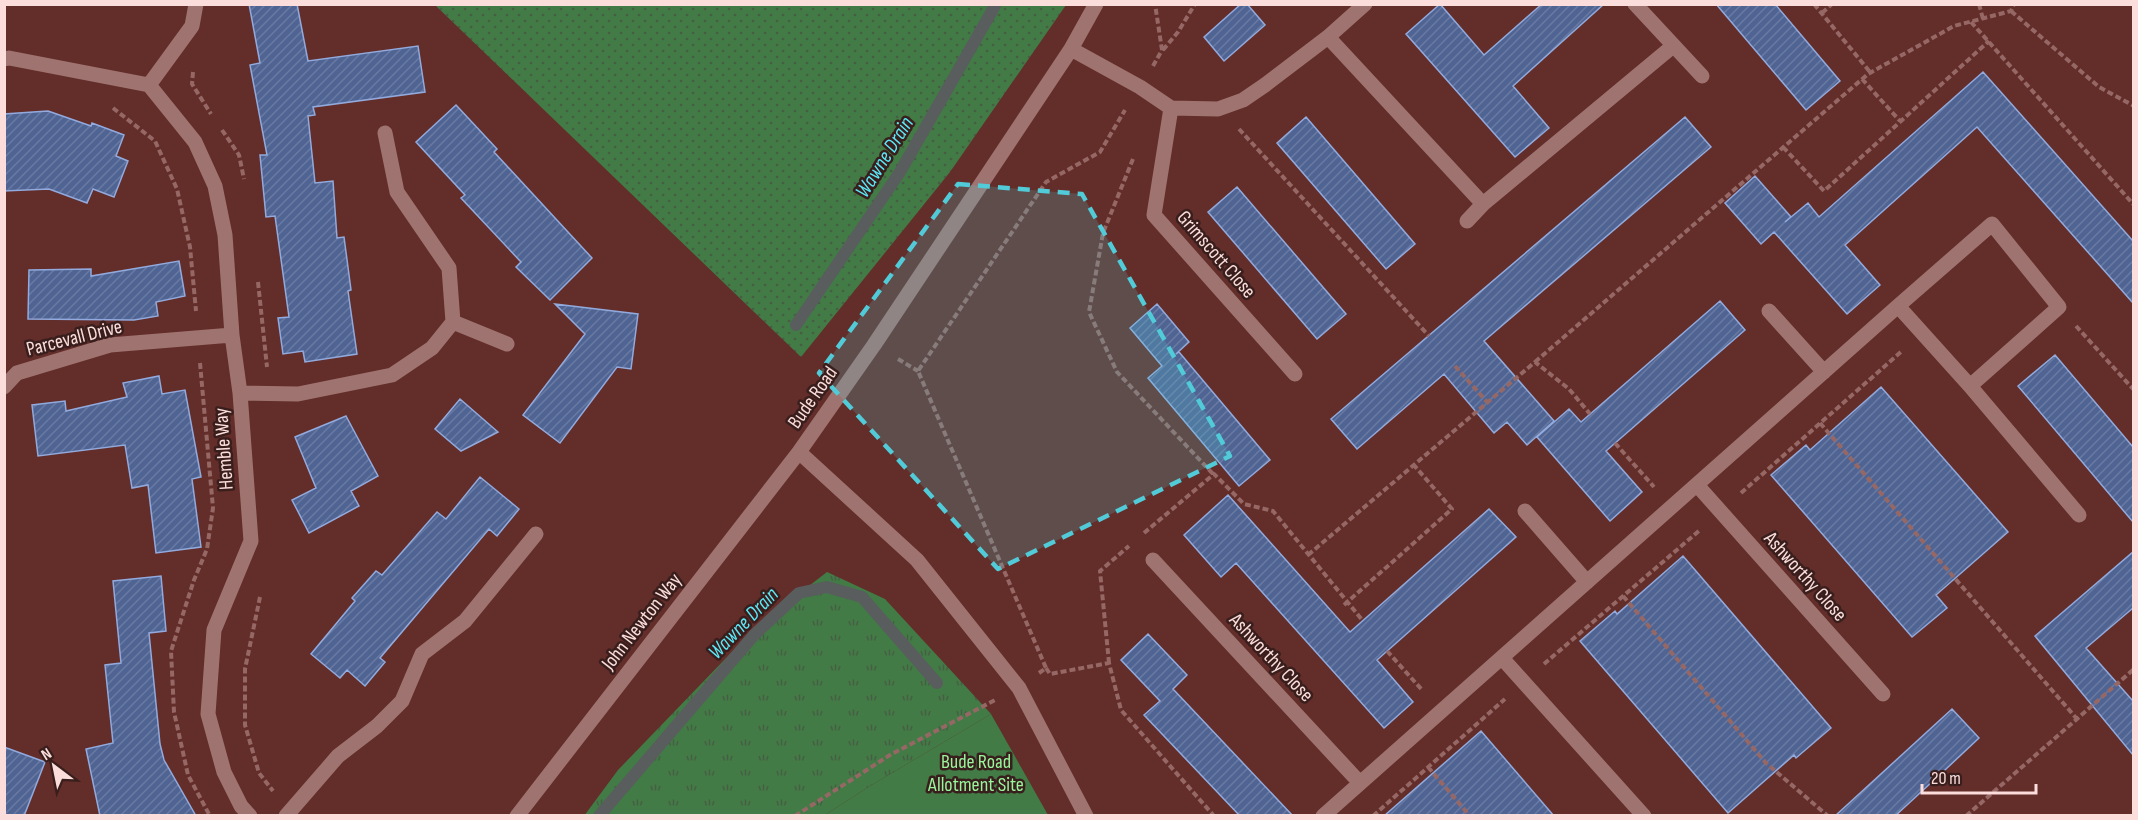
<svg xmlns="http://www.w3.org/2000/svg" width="2138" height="820" font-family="'Sofia Sans Condensed',sans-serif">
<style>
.grass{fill:url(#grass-dots)}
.park{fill:url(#park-tufts)}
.garden{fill:#427b45}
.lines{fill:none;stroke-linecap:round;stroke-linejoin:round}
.stream{stroke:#595d5e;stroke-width:12}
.building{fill:url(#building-hatch);stroke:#92aadd;stroke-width:1.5}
.path{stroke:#966865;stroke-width:4;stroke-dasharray:6 3;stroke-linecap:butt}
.minor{stroke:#9f7470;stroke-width:15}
.marked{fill:#52cbd8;fill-opacity:0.2;stroke:#52cbd8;stroke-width:4.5;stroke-dasharray:12 8;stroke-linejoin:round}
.labels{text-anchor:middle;stroke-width:5;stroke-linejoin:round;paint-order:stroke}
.street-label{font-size:20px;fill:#fbdedb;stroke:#381e1c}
.park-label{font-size:20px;fill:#98f69c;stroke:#381e1c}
.water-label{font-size:21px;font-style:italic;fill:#5be8f6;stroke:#381e1c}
</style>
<defs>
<pattern id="grass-dots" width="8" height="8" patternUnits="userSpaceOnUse" patternTransform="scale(1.5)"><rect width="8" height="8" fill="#427b45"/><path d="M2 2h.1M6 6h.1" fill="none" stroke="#465f44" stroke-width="1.8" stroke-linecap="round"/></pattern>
<pattern id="park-tufts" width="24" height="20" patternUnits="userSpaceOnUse" patternTransform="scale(1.5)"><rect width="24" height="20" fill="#427b45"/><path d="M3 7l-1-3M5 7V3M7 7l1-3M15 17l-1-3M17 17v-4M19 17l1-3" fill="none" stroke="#465f44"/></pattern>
<pattern id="building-hatch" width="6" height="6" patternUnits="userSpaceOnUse" patternTransform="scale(1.5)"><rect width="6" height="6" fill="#4f6493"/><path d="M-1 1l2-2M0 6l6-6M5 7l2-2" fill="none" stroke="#697aa2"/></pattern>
</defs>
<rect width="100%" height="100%" fill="#632d2a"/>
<!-- grass -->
<path class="grass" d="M 435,5 L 1066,5 L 950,172 L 801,357 Z"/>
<!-- park -->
<path class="park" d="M 827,572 L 885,599 L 991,714 L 870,786 L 825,815 L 584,816 L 618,770 L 756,627 Z"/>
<!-- garden -->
<path class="garden" d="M 991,714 L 1048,815 L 825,815 L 870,786 Z"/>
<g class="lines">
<!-- stream -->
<path class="stream" d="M 796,325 L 900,172 L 996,4
M 599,816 L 754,635 L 799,593 L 827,587 L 862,597 L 937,683"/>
</g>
<!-- building -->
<path class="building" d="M 249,4 L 297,4 L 308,61 L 418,46 L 425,92 L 313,107 L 315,115 L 308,116 L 315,183 L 333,181 L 337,238 L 344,237 L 351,290 L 348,291 L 357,354 L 305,362 L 303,351 L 283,354 L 278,318 L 289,317 L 275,216 L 266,217 L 260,155 L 267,155 L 250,65 L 260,63 Z
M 1241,4 L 1247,4 L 1265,25 L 1224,61 L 1204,37 Z
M 1440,4 L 1484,55 L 1542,4 L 1604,4 L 1513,86 L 1549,128 L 1515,157 L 1406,34 Z
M 1716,4 L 1775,4 L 1840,81 L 1806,110 Z
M 1983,72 L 2133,241 L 2133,303 L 1977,127 L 1845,245 L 1880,285 L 1847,314 L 1774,232 L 1761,244 L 1725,203 L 1755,176 L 1791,217 L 1785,222 L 1808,203 L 1819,217 Z
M 456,105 L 497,149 L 494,152 L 592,258 L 550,300 L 516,267 L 521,262 L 461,198 L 465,195 L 416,142 Z
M 48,111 L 91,126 L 92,123 L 124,135 L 116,156 L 128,161 L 114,197 L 93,189 L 87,203 L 49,189 L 4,191 L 4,114 Z
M 1306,117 L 1415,244 L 1386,269 L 1277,143 Z
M 1685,117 L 1711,147 L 1484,341 L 1554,421 L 1527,445 L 1507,422 L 1494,433 L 1444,374 L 1357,449 L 1331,419 Z
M 1237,187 L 1346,314 L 1317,339 L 1208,212 Z
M 179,261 L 185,296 L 156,302 L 158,316 L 134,320 L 28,319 L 29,270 L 91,269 L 91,276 Z
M 1720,301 L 1745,330 L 1606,451 L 1642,492 L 1610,521 L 1537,437 L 1569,409 L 1581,422 Z
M 555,304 L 638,314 L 631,369 L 617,367 L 560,443 L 523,415 L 585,334 Z
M 1157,304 L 1189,342 L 1176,354 L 1179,352 L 1270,460 L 1239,486 L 1148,378 L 1162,366 L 1130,328 Z
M 2055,355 L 2133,447 L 2133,522 L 2018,386 Z
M 159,376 L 162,394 L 185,390 L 201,477 L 192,479 L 201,547 L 156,553 L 148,485 L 132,488 L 125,445 L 38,456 L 32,405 L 65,401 L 66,411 L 127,397 L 123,383 Z
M 1881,387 L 2008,532 L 1936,595 L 1947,608 L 1912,637 L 1771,475 L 1806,445 L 1810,450 Z
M 460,399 L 498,432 L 461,451 L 435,429 Z
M 346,416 L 378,476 L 351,491 L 359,506 L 309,533 L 292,500 L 316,488 L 295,437 Z
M 480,477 L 519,509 L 497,536 L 489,529 L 380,658 L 385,662 L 365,686 L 347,670 L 340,678 L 311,654 L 355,601 L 352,598 L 376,571 L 382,575 L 437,512 L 446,519 Z
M 1228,495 L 1350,632 L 1489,509 L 1516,537 L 1377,660 L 1413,702 L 1384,728 L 1236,563 L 1221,577 L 1184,535 Z
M 2133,552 L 2133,608 L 2086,648 L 2133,701 L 2133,755 L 2035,636 Z
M 1683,556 L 1831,728 L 1796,758 L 1794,755 L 1728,813 L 1580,641 L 1615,611 L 1617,614 Z
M 161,576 L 166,631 L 149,633 L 160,744 L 164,760 L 196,816 L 100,816 L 86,749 L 113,743 L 105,665 L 121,663 L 113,581 Z
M 1148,634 L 1187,675 L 1173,689 L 1293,816 L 1240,816 L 1144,715 L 1160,701 L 1121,660 Z
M 1952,709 L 1979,738 L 1946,769 L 1895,816 L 1835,816 Z
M 1481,731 L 1554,816 L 1384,816 Z
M 4,747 L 45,762 L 24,816 L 4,816 Z"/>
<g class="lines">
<!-- path -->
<path class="path" d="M 1814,4 L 1870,72
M 1979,4 L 1983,19
M 2011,11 L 2099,87 L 2134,106
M 1822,13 L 1832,4
M 1971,22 L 2134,205
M 1163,50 L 1178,32 L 1195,4
M 1153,66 L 1162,50 L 1155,4
M 193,72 L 192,84 L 211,114
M 1862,79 L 1900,121
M 113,108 L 155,141 L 177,189 L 190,247 L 196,311
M 1239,129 L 1429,336
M 222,130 L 239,155 L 244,179
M 1783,147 L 1824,191 L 1989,41
M 1133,159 L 1103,233 L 1089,312 L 1117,372 L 1213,474
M 258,282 L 267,367
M 2076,326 L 2134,390
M 898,359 L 918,371
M 1535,362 L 1868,74 L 1954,26 L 2011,11 L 2014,4
M 200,363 L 213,508 L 207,549 L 194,580 L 171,651 L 174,712 L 188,775 L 210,816
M 1455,366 L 1487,402
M 1820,423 L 2077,719
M 1615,443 L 1654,487
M 1741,493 L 1902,351
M 1144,533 L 1214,474 L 1244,504 L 1273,511 L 1363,621
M 1308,555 L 1535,362 L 1569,389 L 1590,414
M 1623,596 L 1766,763 L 1828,816
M 260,597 L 245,669 L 245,725 L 259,773 L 273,791
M 1344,605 L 1452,509 L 1413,464
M 1387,651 L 1423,691
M 1109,663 L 1100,571 L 1129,546
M 1544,664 L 1700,530
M 1046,668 L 1050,674 L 1109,663 L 1121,710 L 1214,816
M 1039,673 L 1046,668 L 918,371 L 1046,182 L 1100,152 L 1125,110
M 1428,767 L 1470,816
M 795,816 L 890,755 L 995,700
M 1373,816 L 1505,699
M 1966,816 L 2134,669"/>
<!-- minor -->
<path class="minor" d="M 1635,4 L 1702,76
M 1328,37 L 1483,204
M 1071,49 L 1140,87 L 1171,108 L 1218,109 L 1243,100 L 1265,85 L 1328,37 L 1365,4
M 4,59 L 9,58 L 149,85 L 195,142 L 215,186 L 225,235 L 232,335 L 240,393 L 251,541 L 214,630 L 208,714 L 224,772 L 241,806 L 250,816
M 149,85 L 192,26 L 196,4
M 1171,108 L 1154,215 L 1295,374
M 1467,221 L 1483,204 L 1673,46
M 1769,311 L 1824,372
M 453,322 L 507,344
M 1970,386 L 2079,515
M 4,387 L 17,373 L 110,345 L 232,335
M 240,393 L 298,394 L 392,375 L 432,348 L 453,322 L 449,268 L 397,192 L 385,133
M 799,452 L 917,560 L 1019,688 L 1086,816
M 1697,485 L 1883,694
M 1525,511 L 1587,582
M 1153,560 L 1360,783
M 1502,658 L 1644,816
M 286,816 L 338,756 L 377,726 L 402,701 L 422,654 L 465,621 L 536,534
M 517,816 L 799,452 L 874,345 L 1071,49 L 1096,4
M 1323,816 L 1898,306 L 1992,224 L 2059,307 L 1970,386 L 1898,306"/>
</g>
<!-- marked area -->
<path class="marked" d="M 958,184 L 1082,194 L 1230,456 L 998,569 L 819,373 Z"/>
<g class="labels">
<!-- street labels -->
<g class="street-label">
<text transform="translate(1217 254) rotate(49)" y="7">Grimscott Close</text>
<text transform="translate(74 337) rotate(-14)" y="7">Parcevall Drive</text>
<text transform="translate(812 397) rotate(-55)" y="7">Bude Road</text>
<text transform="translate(223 449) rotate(-94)" y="7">Hemble Way</text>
<text transform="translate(1806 576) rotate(48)" y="7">Ashworthy Close</text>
<text transform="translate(641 621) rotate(-52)" y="7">John Newton Way</text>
<text transform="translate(1272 657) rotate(47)" y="7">Ashworthy Close</text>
</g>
<!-- park labels -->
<g class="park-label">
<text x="976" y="768">Bude Road<tspan x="976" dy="23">Allotment Site</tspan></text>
</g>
<!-- water labels -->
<g class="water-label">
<text transform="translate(884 157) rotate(-58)" y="7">Wawne Drain</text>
<text transform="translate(743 623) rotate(-46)" y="7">Wawne Drain</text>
</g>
</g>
<!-- border -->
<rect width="2138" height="820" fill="none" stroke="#fbdedb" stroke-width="12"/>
<!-- north arrow -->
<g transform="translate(54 766) rotate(328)" stroke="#381e1c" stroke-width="4.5" paint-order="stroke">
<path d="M0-4.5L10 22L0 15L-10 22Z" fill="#fbdedb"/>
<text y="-9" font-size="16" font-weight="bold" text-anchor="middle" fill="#fbdedb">N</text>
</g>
<!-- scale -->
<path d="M1922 784v9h114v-9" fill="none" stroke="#fbdedb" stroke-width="3"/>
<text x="1931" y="784" font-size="18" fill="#fbdedb" stroke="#381e1c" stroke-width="4.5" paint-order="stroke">20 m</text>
</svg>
